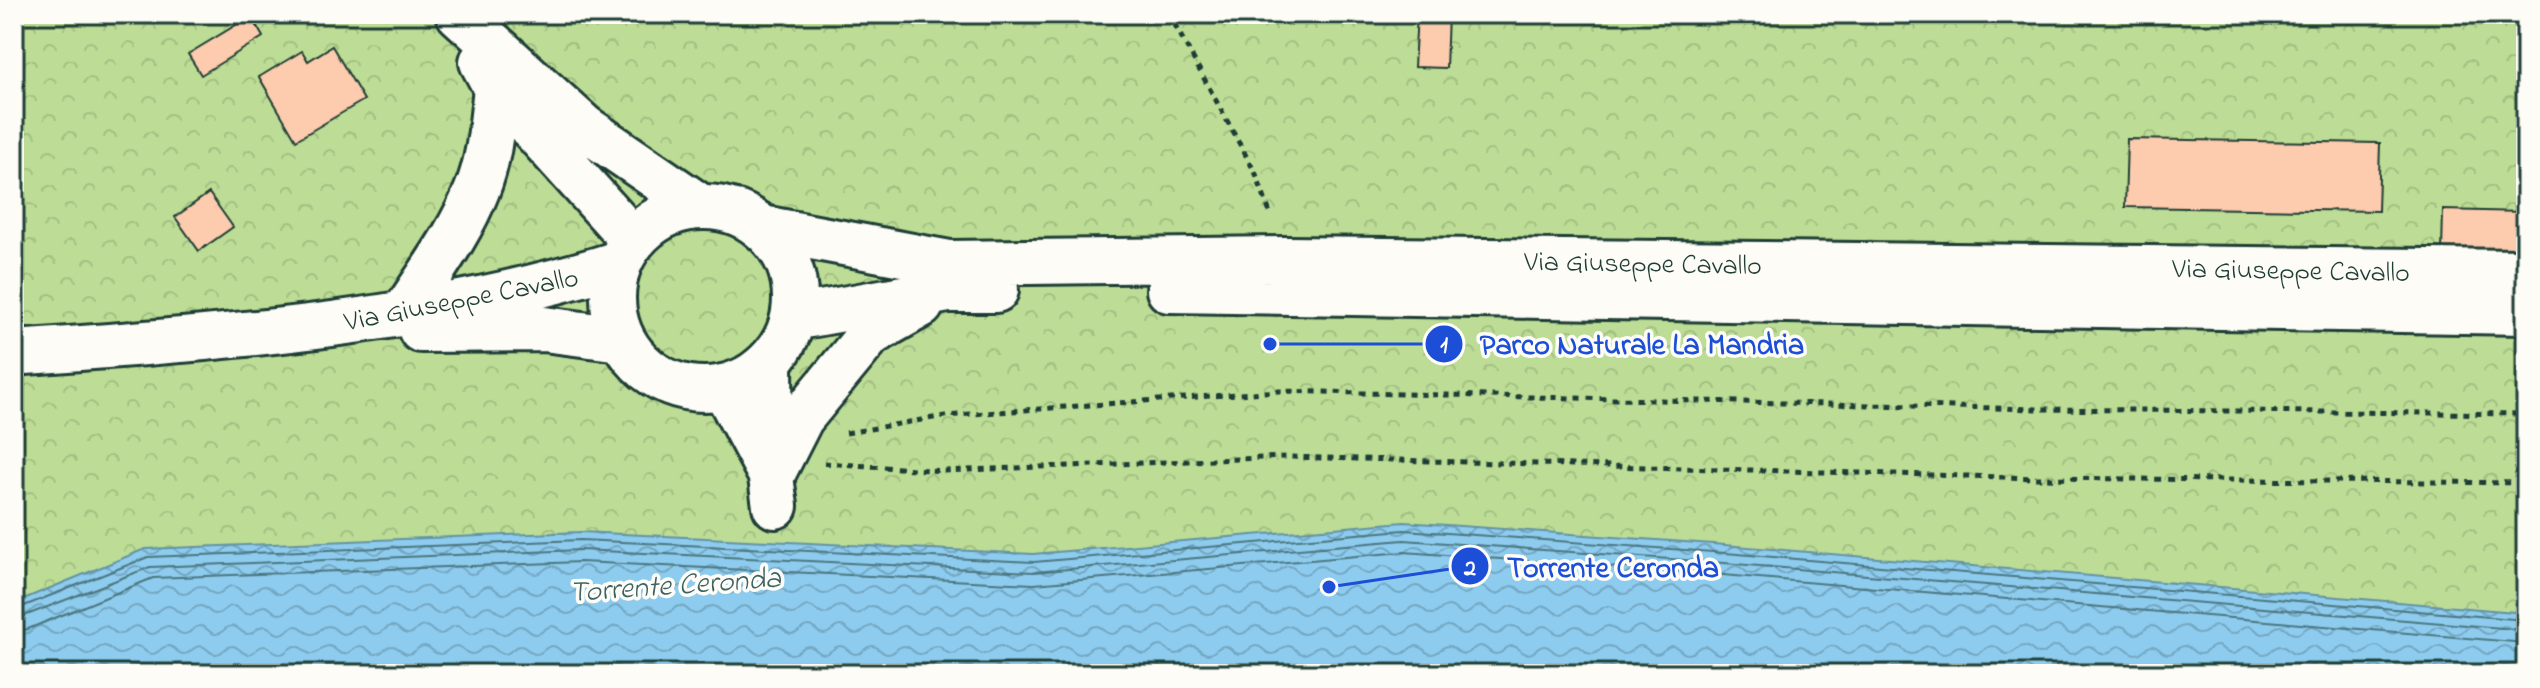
<svg xmlns="http://www.w3.org/2000/svg" width="2540" height="688" font-family="'Indie Flower',sans-serif">
<style>
.park{fill:url(#park-crowns);stroke:#6e8d65;stroke-width:2}
.water{fill:url(#water-waves);stroke:#6293a4;stroke-width:2}
.lines{fill:none;stroke-linecap:round;stroke-linejoin:round}
.shore{stroke:#4b767f;stroke-width:2}
.building{fill:#fdcbad;stroke:#1f3d34;stroke-width:2}
.minor-casing{stroke:#1f3d34;stroke-width:50}
.tertiary-casing{stroke:#1f3d34;stroke-width:50}
.path{stroke:#1f3d34;stroke-width:5;stroke-dasharray:6 6;stroke-linecap:butt}
.minor{stroke:#fdfcf7;stroke-width:44}
.tertiary{stroke:#fdfcf7;stroke-width:44}
.labels{text-anchor:middle;stroke-width:7;stroke-linejoin:round;paint-order:stroke}
.street-label{font-size:28px;fill:#1f3d34;stroke:#fdfcf7}
.water-label{font-size:30px;font-style:italic;fill:#3b6163;stroke:#fdfcf7}
.leader{fill:none;stroke:#1d4ed8;stroke-width:3}
.callout-dot{fill:#1d4ed8;stroke:#fdfcf7;stroke-width:3}
.mark-label{font-size:24px;text-anchor:middle;font-weight:bold;fill:#fff}
.callout-label{font-size:30px;text-anchor:middle;font-weight:bold;fill:#1d4ed8;stroke:#fdfcf7;stroke-width:7;stroke-linejoin:round;paint-order:stroke}
</style>
<defs>
<pattern id="park-crowns" width="20" height="18" patternUnits="userSpaceOnUse" patternTransform="scale(2)"><rect width="20" height="18" fill="#bddd96"/><path d="M2 6a3 3 0 1 1 6 0M12 15a3 3 0 1 1 6 0" fill="none" stroke="#a2bf82"/></pattern>
<pattern id="water-waves" width="16" height="10" patternUnits="userSpaceOnUse" patternTransform="scale(2)"><rect width="16" height="10" fill="#8eccef"/><path d="M0 5q4-4 8 0t8 0" fill="none" stroke="#73a7c2"/></pattern>
</defs>
<rect width="100%" height="100%" fill="#fdfcf7"/>
<filter id="ink" filterUnits="userSpaceOnUse"><feTurbulence type="fractalNoise" baseFrequency=".0125" numOctaves="2"/><feDisplacementMap in="SourceGraphic" scale="16" xChannelSelector="R" yChannelSelector="G"/><feConvolveMatrix kernelMatrix="1 2 1 2 8 2 1 2 1" color-interpolation-filters="sRGB"/></filter>
<g filter="url(#ink)">
<!-- park -->
<path class="park" d="M 14,14 L 2526,14 L 2526,674 L 14,674 Z"/>
<!-- water -->
<path class="water" d="M 1404,522 L 1713,544 L 2526,613 L 2526,674 L 14,674 L 14,603 L 145,549 L 581,532 L 1033,554 Z"/>
<g class="lines">
<!-- shore -->
<path class="shore" d="M 14,610 L 148,557 L 581,540 L 1034,562 L 1404,530 L 1713,552 L 2526,620
M 14,620 L 150,567 L 581,550 L 1034,572 L 1404,540 L 1712,562 L 2526,630
M 14,632 L 28,629 L 153,578 L 581,562 L 1034,584 L 1404,552 L 1711,574 L 2526,643"/>
</g>
<!-- building -->
<path class="building" d="M 1417,14 L 1448,14 L 1446,68 L 1414,67 Z
M 251,16 L 263,37 L 201,75 L 188,54 Z
M 332,46 L 364,100 L 296,140 L 259,77 L 302,51 L 308,61 Z
M 2127,139 L 2380,143 L 2378,211 L 2125,207 Z
M 209,193 L 233,227 L 199,251 L 175,217 Z
M 2443,210 L 2524,212 L 2523,253 L 2442,252 Z"/>
<g class="lines">
<!-- minor casing -->
<g class="minor-casing">
<path id="minor" d="M 459,14 L 585,128 L 699,206
M 482,62 L 496,88 L 632,239
M 770,361 L 771,477 L 775,506
M 724,387 L 768,470"/>
</g>
<!-- tertiary casing -->
<g class="tertiary-casing">
<path id="tertiary" d="M613 298a91 91 0 1 1 182 0a91 91 0 1 1-182 0Z
M 763,228 L 950,263 L 1287,259 L 2526,272
M 1169,290 L 2526,312
M 405,312 C 430,273 460,234 477,190 C 490,158 492,122 496,88
M 793,318 L 948,290 L 996,290
M 421,330 L 544,329 L 621,339
M 14,353 C 217,338 423,325 619,263
M 771,477 L 801,418 L 870,334 L 921,305"/>
</g>
<!-- path -->
<path class="path" d="M 1169,14 L 1256,174 L 1271,216
M 846,433 L 945,416 L 1278,391 L 2038,409 L 2526,414
M 824,463 L 944,471 L 1288,457 L 2037,478 L 2526,483"/>
<!-- minor -->
<use href="#minor" class="minor"/>
<!-- tertiary -->
<use href="#tertiary" class="tertiary"/>
</g>
</g>
<g class="labels">
<!-- street labels -->
<g class="street-label">
<text transform="translate(1643 262) rotate(1)" y="10">Via Giuseppe Cavallo</text>
<text transform="translate(2291 269) rotate(1)" y="10">Via Giuseppe Cavallo</text>
<text transform="translate(461 298) rotate(-11)" y="10">Via Giuseppe Cavallo</text>
</g>
<!-- water labels -->
<g class="water-label">
<text transform="translate(675 584) rotate(-4)" y="10">Torrente Ceronda</text>
</g>
</g>
<!-- callouts -->
<path class="leader" d="M1270 344L1444 344M1329 587L1470 566"/>
<g class="callout-dot">
<circle cx="1270" cy="344" r="8"/>
<circle cx="1329" cy="587" r="8"/>
<circle cx="1444" cy="344" r="20"/>
<circle cx="1470" cy="566" r="20"/>
</g>
<g class="mark-label">
<text x="1444" y="352">1</text>
<text x="1470" y="575">2</text>
</g>
<g class="callout-label">
<text x="1642" y="354">Parco Naturale La Mandria</text>
<text x="1613" y="577">Torrente Ceronda</text>
</g>
<!-- margin -->
<rect width="2540" height="688" fill="none" stroke="#fdfcf7" stroke-width="48"/>
<rect x="24" y="24" width="2492" height="640" fill="none" stroke="#1f3d34" stroke-width="3" filter="url(#ink)"/>
</svg>
